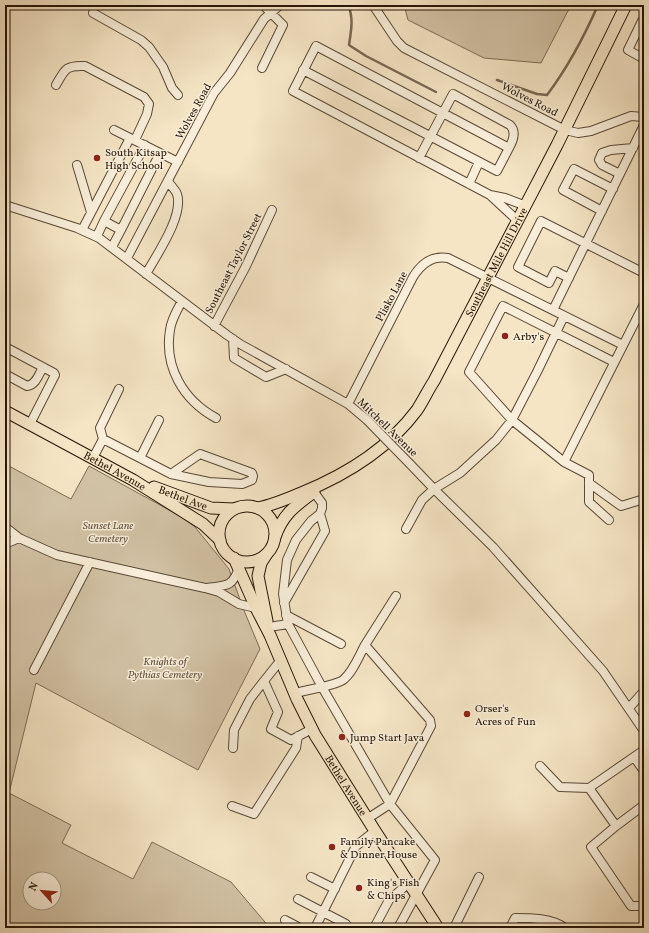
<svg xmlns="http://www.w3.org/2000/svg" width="649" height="933" font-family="Vollkorn,serif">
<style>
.green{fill:#d2c2a5;stroke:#7c6c56;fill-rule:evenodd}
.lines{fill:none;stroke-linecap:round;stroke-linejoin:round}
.stream{stroke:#776752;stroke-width:2.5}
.minor-casing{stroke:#594936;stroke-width:10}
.major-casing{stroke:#251506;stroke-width:13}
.minor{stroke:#f8eed9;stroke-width:8}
.major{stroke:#f5e5c5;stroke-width:11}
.minor-bridge-casing{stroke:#594936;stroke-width:10;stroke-linecap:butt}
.minor-bridge{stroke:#f8eed9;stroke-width:8}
.poi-dot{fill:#8f2418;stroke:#f8eed9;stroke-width:1.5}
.labels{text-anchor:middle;stroke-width:3;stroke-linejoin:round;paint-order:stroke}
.street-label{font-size:11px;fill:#251506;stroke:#f8eed9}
.poi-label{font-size:11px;fill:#251506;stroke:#f8eed9;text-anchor:start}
.park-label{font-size:11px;font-style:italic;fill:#62523e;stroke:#f8eed9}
</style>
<rect width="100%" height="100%" fill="#f5e5c5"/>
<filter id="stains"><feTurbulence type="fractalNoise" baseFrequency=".005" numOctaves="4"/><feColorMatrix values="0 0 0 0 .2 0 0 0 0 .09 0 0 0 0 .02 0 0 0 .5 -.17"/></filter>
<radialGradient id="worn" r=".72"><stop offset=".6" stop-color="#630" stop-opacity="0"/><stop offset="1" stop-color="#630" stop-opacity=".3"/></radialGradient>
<!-- green -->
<path class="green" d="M 404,5 L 571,5 L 541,63 L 484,58 L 408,20 Z
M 5,464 L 71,499 L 89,466 L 180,516 L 195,527 L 229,569 L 243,608 L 260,649 L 198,770 L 36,683 L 9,793 L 71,825 L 62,843 L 133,879 L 152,842 L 231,882 L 270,928 L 5,928 ZM 30,879 L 54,879 L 54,903 L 30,903 Z"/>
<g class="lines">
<!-- stream -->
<path class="stream" d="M 348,5 C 354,18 351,31 349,45 L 366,56 L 436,92
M 497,80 L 537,94 L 547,95 C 568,67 584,37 598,5
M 5,899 L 6,906 L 5,917"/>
<!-- minor casing -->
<g class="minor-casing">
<path id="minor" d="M 373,5 L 397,41 L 404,48 L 565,130 L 578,133 L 591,131 L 631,116 L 644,117
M 93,13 L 141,40 L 149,47 L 163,67 L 172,88 L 178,95
M 644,22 L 642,21 L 628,50 L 644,59
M 262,68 L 283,25 L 263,5
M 303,70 L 497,171 L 509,148 L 316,46 L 293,91 L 490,195
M 56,85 C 65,69 66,65 85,66 L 144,97 L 149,104 L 147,114 L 135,140
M 114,130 L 178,162
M 145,145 L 104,221 L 121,230 L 160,153
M 419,158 L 453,94 L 510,125 C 517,132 513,141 509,148
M 77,165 L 91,212
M 620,174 L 602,165 L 599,160 L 602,153 L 611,150 L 633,148
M 469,184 L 479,162
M 5,205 L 77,228 L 99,238 L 227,335 L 240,344 L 348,404 L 367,420
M 602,211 L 563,190 L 574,169 L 613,189
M 518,221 L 490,195 L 505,198 L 526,206
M 82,230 L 130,138
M 97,236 L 104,221
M 112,247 L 121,230
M 127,258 L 214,93 L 230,73 L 264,19 L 280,5
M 146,274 C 157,254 184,216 177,194 C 175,189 170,185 168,181
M 569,278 L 555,271 L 549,283 L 518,267 L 541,221 L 644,273
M 182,301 C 177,310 171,320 170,330 C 164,367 183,400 216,418
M 553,310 L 644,125
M 214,326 L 246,266 L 272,210
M 233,339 L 234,358 L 266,377 L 286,369
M 5,354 L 7,349 L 9,349 L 54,373 L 55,375 L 30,424
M 5,374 L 27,386 C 36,385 39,374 43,367
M 348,404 L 413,277 C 421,264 432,255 448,258 L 623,345
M 103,439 L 100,428 L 119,389
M 93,458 L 103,439 L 171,474 L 209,482 L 242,484 L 252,480 L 253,476 L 252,473 L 200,454 L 171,474
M 140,458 L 159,420
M 564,462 L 644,304
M 410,464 L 434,489 L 493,547 L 603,671 L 644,731
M 589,483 L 621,506 L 644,499
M 609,520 L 589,502 L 589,475 L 564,462 L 512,420 L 469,372 L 503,306 L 614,362
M 5,527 L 19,538 L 57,555 L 205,588 L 219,592 L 239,604 L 256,608
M 406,529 L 422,500 L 434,489 L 460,473 L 496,440 L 512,420 L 537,372 L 564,316
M 5,544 L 19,538
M 207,588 C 226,585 232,588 239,568
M 284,603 L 325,531 L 320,514
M 286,615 L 341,644
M 269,627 L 288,624
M 365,645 C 359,656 353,672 343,680 C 337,684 328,685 322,687 L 390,804 L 431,726 L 430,720 L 365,645 L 396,596
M 280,661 L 264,681 L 278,712 L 271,729 L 291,740 L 312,729
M 34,670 L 90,562
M 295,693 L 322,687 L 288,624 L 283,594 L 287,560 L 296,540 L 311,521 L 320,514 L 322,508 L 322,503 L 314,492
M 629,708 L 644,691
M 233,748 L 234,730 L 250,699 L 264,681
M 634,757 L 644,771
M 540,766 L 560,787 L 589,788 L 644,750
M 589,788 L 616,826 L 591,847 L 631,906 L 644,906
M 232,806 L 254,814 L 296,748 L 298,736
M 367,819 L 390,804 L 435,860 L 398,928
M 616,826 L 644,805
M 311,877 L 335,889
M 298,899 L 346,924
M 285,920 L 300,928
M 315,928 L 356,846 L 375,831
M 374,928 L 389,900 L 409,883
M 454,928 L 479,877
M 510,928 L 515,918 C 531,918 552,918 565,928"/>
</g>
<!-- major casing -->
<g class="major-casing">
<g id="major">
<path id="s1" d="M 5,411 L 133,480 L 203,524 L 220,540"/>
<path id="s2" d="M 154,487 L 211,508 L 234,509"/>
<circle cx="247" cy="534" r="28"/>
<path id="s3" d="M 258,508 C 273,505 287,499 301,493 C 346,475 388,449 417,410 C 423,401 428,390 434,381 L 557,145 L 626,5"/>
<path d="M 275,537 C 283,514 295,506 314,492"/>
<path d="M 266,555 L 261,563 L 258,576 L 267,621"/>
<path id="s4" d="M 234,558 L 256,608 L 270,635 L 297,699 L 315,735 L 375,831 L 438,928"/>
</g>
</g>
<!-- minor -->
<use href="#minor" class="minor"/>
<!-- major -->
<use href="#major" class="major"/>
<!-- minor-bridge casing -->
<g class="minor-bridge-casing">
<path id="minor-bridge" d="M 367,420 L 410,464"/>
</g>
<!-- minor-bridge -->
<use href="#minor-bridge" class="minor-bridge"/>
</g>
<!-- markers -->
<g class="poi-dot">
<circle cx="97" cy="158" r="4"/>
<circle cx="505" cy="336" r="4"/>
<circle cx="467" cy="714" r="4"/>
<circle cx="342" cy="737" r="4"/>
<circle cx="332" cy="847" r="4"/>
<circle cx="359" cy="888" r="4"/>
</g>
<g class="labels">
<!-- street labels -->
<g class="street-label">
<text transform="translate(530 99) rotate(27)" y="4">Wolves Road</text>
<text transform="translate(193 111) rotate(-61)" y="4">Wolves Road</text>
<text dy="4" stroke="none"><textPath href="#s3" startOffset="358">Southeast Mile Hill Drive</textPath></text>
<text transform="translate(233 263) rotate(-63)" y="4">Southeast Taylor Street</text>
<text transform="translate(391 296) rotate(-62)" y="4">Plisko Lane</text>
<text transform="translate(388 427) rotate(44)" y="4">Mitchell Avenue</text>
<text dy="4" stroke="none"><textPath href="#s1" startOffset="125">Bethel Avenue</textPath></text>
<text dy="4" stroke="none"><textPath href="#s2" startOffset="31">Bethel Ave</textPath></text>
<text dy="4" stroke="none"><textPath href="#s4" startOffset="254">Bethel Avenue</textPath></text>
</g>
<!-- poi labels -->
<g class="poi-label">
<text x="105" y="156">South Kitsap<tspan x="105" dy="13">High School</tspan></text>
<text x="513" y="340">Arby's</text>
<text x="475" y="712">Orser's<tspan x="475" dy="13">Acres of Fun</tspan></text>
<text x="350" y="741">Jump Start Java</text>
<text x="340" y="845">Family Pancake<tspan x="340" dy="13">&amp; Dinner House</tspan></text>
<text x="367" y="886">King's Fish<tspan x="367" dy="13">&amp; Chips</tspan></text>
</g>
<!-- park labels -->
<g class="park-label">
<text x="108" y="529">Sunset Lane<tspan x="108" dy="13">Cemetery</tspan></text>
<text x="165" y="665">Knights of<tspan x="165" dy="13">Pythias Cemetery</tspan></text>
</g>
</g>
<!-- margin -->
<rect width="649" height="933" fill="none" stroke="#f5e5c5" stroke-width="20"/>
<rect x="6" y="6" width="637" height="921" fill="none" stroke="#251506" stroke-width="2"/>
<rect x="10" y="10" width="629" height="913" fill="none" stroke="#251506"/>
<!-- north arrow -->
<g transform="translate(42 891) rotate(297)"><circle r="19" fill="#f8eed9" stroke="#a49785"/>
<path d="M0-3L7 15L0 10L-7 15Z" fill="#8f2418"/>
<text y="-6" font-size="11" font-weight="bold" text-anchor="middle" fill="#251506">N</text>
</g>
<rect width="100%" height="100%" filter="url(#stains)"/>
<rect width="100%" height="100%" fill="url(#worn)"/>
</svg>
